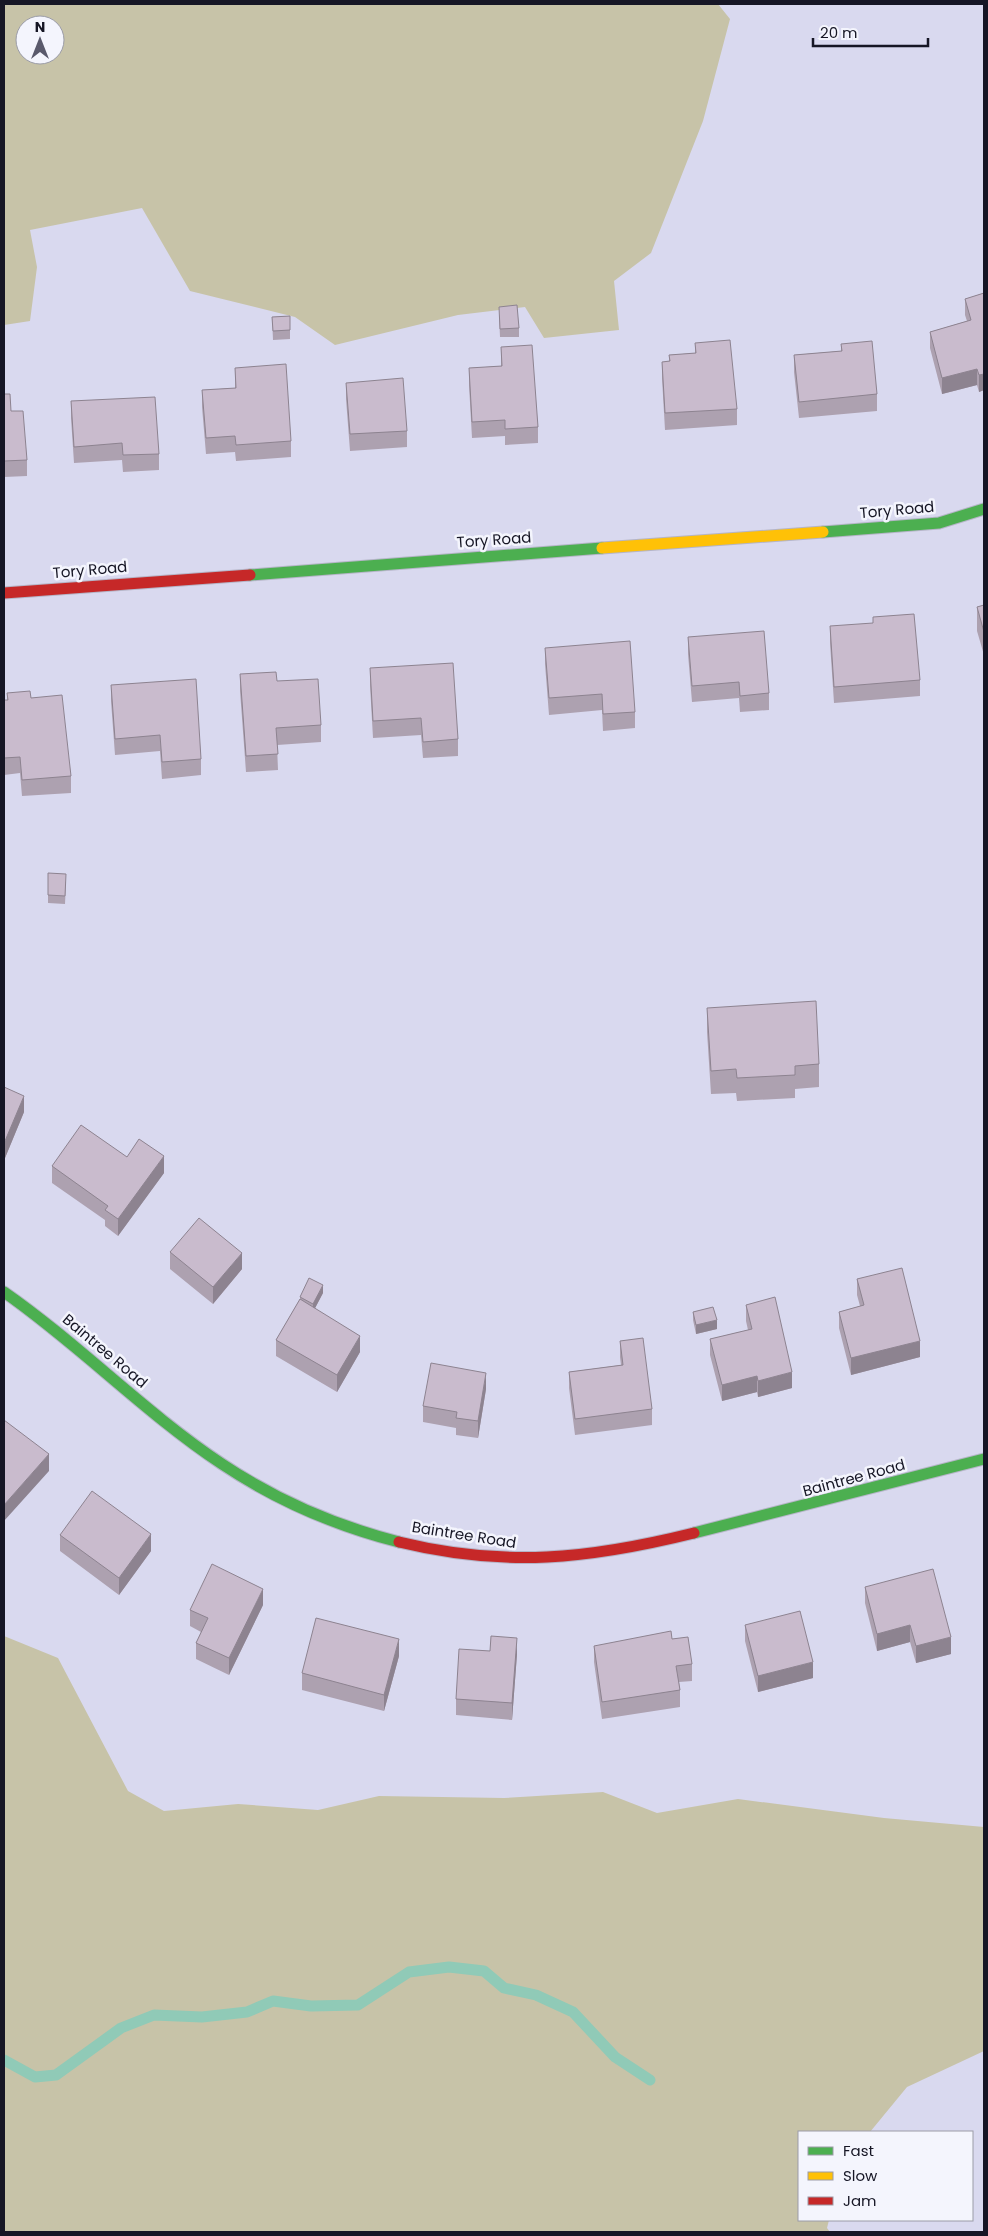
<svg xmlns="http://www.w3.org/2000/svg" width="988" height="2236" font-family="Poppins,sans-serif">
<style>
.green{fill:#c7c3a8;fill-rule:evenodd}
.lines{fill:none;stroke-linecap:round;stroke-linejoin:round}
.stream{stroke:#90cab7;stroke-width:11}
.fast-casing{stroke:#b5b5c7;stroke-width:13}
.slow-casing{stroke:#b5b5c7;stroke-width:13}
.jam-casing{stroke:#b5b5c7;stroke-width:13}
.fast{stroke:#4caf50;stroke-width:11}
.slow{stroke:#ffc107;stroke-width:11}
.jam{stroke:#c62828;stroke-width:11}
.wall{fill:#ada1b0}
.shaded-wall{fill:#8d8390}
.building{fill:#c9bbcd;stroke:#8d8390}
.labels{text-anchor:middle;stroke-width:5;stroke-linejoin:round;paint-order:stroke}
.street-label{font-size:15px;fill:#161625;stroke:#f4f5fd}
</style>
<rect width="100%" height="100%" fill="#d9d9ef"/>
<!-- green -->
<path class="green" d="M 4,4 L 718,4 L 730,19 L 703,121 L 651,253 L 614,281 L 619,330 L 544,338 L 525,307 L 458,315 L 335,345 L 295,317 L 190,291 L 142,208 L 30,230 L 37,267 L 30,321 L 4,325 ZM 25,25 L 55,25 L 55,55 L 25,55 Z
M 4,1636 L 58,1658 L 128,1791 L 164,1811 L 238,1804 L 318,1810 L 379,1796 L 504,1798 L 603,1792 L 657,1813 L 738,1799 L 884,1818 L 984,1827 L 984,2051 L 907,2087 L 870,2132 L 799,2132 L 799,2220 L 829,2220 L 827,2228 L 830,2232 L 4,2232 Z"/>
<g class="lines">
<!-- stream -->
<path class="stream" d="M 4,2060 L 35,2077 L 56,2075 L 121,2028 L 154,2015 L 202,2017 L 247,2012 L 273,2001 L 311,2006 L 358,2005 L 409,1972 L 449,1967 L 484,1971 L 504,1988 L 536,1995 L 573,2012 L 615,2057 L 650,2080"/>
<!-- fast casing -->
<g class="fast-casing">
<path id="fast" d="M 823,532 L 939,523 L 984,509
M 250,575 L 602,548
M 4,1292 C 80,1345 145,1413 222,1464 C 276,1500 336,1526 399,1542
M 694,1533 L 984,1459"/>
</g>
<!-- slow casing -->
<g class="slow-casing">
<path id="slow" d="M 602,548 L 823,532"/>
</g>
<!-- jam casing -->
<g class="jam-casing">
<path id="jam" d="M 4,593 L 250,575
M 399,1542 C 505,1568 589,1559 694,1533"/>
</g>
<!-- fast -->
<use href="#fast" class="fast"/>
<!-- slow -->
<use href="#slow" class="slow"/>
<!-- jam -->
<use href="#jam" class="jam"/>
</g>
<!-- wall -->
<path class="wall" d="M 984,293 L 984,390 L 979,392 L 977,385 L 942,394 L 930,348 L 930,332 L 967,321 L 965,315 L 965,299 Z
M 499,315 L 519,328 L 519,337 L 500,337 Z
M 290,316 L 290,339 L 273,340 L 272,317 Z
M 695,343 L 737,409 L 737,425 L 665,430 L 662,378 L 662,362 L 669,361 L 669,355 L 695,353 Z
M 841,344 L 877,394 L 877,411 L 799,418 L 794,372 L 794,355 L 841,351 Z
M 501,347 L 538,427 L 538,443 L 505,445 L 505,436 L 472,438 L 469,385 L 469,368 L 501,366 Z
M 235,368 L 291,441 L 291,457 L 236,461 L 235,452 L 206,454 L 202,407 L 202,390 L 235,388 Z
M 346,383 L 407,431 L 407,447 L 350,451 L 346,399 Z
M 4,394 L 11,411 L 27,460 L 27,476 L 4,477 Z
M 71,401 L 159,454 L 159,470 L 123,472 L 122,460 L 74,463 L 71,418 Z
M 984,605 L 984,655 L 977,631 L 977,607 Z
M 830,626 L 920,680 L 920,696 L 834,703 L 830,643 Z
M 688,637 L 769,693 L 769,710 L 740,712 L 739,698 L 692,702 L 688,654 Z
M 545,648 L 635,712 L 635,728 L 603,731 L 602,710 L 549,715 L 545,664 Z
M 370,668 L 458,739 L 458,756 L 423,758 L 421,735 L 373,738 L 370,685 Z
M 240,674 L 321,725 L 321,742 L 277,745 L 278,770 L 246,772 L 240,691 Z
M 111,685 L 201,759 L 201,775 L 162,779 L 160,751 L 115,755 L 111,701 Z
M 7,693 L 31,698 L 71,776 L 71,793 L 22,796 L 20,773 L 4,775 L 4,700 L 7,700 Z
M 48,873 L 66,882 L 65,904 L 48,903 Z
M 707,1008 L 819,1064 L 819,1087 L 795,1089 L 795,1098 L 737,1101 L 736,1093 L 711,1094 L 707,1032 Z
M 4,1087 L 24,1112 L 5,1158 L 4,1157 Z
M 127,1157 L 164,1173 L 118,1236 L 105,1226 L 105,1220 L 52,1183 L 52,1166 Z
M 170,1252 L 242,1269 L 213,1304 L 170,1269 Z
M 857,1279 L 920,1357 L 851,1375 L 839,1328 L 839,1312 L 860,1306 L 857,1295 Z
M 323,1293 L 315,1308 L 360,1352 L 337,1392 L 276,1356 L 276,1340 L 300,1299 L 300,1297 Z
M 746,1305 L 792,1388 L 758,1397 L 757,1392 L 722,1401 L 710,1355 L 710,1339 L 748,1330 L 746,1321 Z
M 693,1312 L 717,1329 L 696,1334 L 693,1320 Z
M 620,1341 L 652,1409 L 652,1425 L 575,1435 L 569,1388 L 569,1372 L 621,1365 L 620,1357 Z
M 486,1389 L 478,1438 L 456,1435 L 456,1428 L 423,1422 L 423,1406 Z
M 60,1535 L 151,1551 L 119,1595 L 60,1551 Z
M 865,1587 L 951,1654 L 916,1663 L 910,1642 L 877,1651 L 865,1603 Z
M 263,1605 L 229,1675 L 196,1659 L 196,1643 L 201,1632 L 190,1626 L 190,1610 Z
M 745,1625 L 813,1678 L 758,1692 L 745,1641 Z
M 594,1646 L 692,1664 L 692,1681 L 679,1682 L 680,1690 L 680,1707 L 602,1719 L 594,1662 Z
M 490,1651 L 517,1654 L 512,1720 L 456,1715 L 456,1699 Z
M 399,1656 L 384,1711 L 302,1690 L 302,1673 Z"/>
<!-- shaded-wall -->
<path class="shaded-wall" d="M 977,369 L 977,385 L 942,394 L 942,378 Z
M 984,374 L 984,390 L 979,392 L 979,375 Z
M 24,1096 L 24,1112 L 5,1158 L 5,1141 Z
M 164,1156 L 164,1173 L 118,1236 L 118,1219 Z
M 242,1253 L 242,1269 L 213,1304 L 213,1287 Z
M 323,1285 L 323,1293 L 313,1312 L 313,1304 Z
M 717,1320 L 717,1329 L 696,1334 L 696,1325 Z
M 360,1336 L 360,1352 L 337,1392 L 337,1375 Z
M 920,1341 L 920,1357 L 851,1375 L 851,1358 Z
M 792,1372 L 792,1388 L 758,1397 L 758,1381 Z
M 486,1373 L 486,1389 L 478,1438 L 478,1421 Z
M 757,1376 L 757,1392 L 722,1401 L 722,1385 Z
M 49,1454 L 49,1471 L 4,1521 L 4,1505 Z
M 151,1534 L 151,1551 L 119,1595 L 119,1578 Z
M 263,1589 L 263,1605 L 229,1675 L 229,1658 Z
M 910,1625 L 910,1642 L 877,1651 L 877,1634 Z
M 951,1637 L 951,1654 L 916,1663 L 916,1646 Z
M 517,1638 L 517,1654 L 512,1720 L 512,1703 Z
M 399,1639 L 399,1656 L 384,1711 L 384,1695 Z
M 813,1662 L 813,1678 L 758,1692 L 758,1676 Z"/>
<!-- building -->
<path class="building" d="M 984,293 L 984,374 L 979,375 L 977,369 L 942,378 L 930,332 L 971,320 L 965,299 Z
M 517,305 L 519,328 L 500,329 L 499,307 Z
M 290,316 L 290,330 L 273,331 L 272,317 Z
M 730,340 L 737,409 L 665,413 L 662,362 L 670,361 L 669,355 L 696,353 L 695,343 Z
M 872,341 L 877,394 L 799,402 L 794,355 L 842,351 L 841,344 Z
M 532,345 L 538,427 L 505,429 L 505,420 L 472,422 L 469,368 L 502,366 L 501,347 Z
M 286,364 L 291,441 L 236,445 L 235,436 L 206,438 L 202,390 L 236,388 L 235,368 Z
M 403,378 L 407,431 L 350,434 L 346,383 Z
M 4,394 L 10,394 L 11,411 L 23,411 L 27,460 L 4,461 Z
M 155,397 L 159,454 L 123,455 L 122,443 L 74,447 L 71,401 Z
M 984,605 L 984,632 L 977,607 Z
M 914,614 L 920,680 L 834,687 L 830,626 L 873,623 L 873,617 Z
M 764,631 L 769,693 L 740,696 L 739,682 L 692,686 L 688,637 Z
M 630,641 L 635,712 L 603,714 L 602,694 L 549,698 L 545,648 Z
M 453,663 L 458,739 L 423,742 L 421,718 L 373,721 L 370,668 Z
M 276,672 L 277,681 L 318,679 L 321,725 L 276,728 L 278,754 L 246,756 L 240,674 Z
M 196,679 L 201,759 L 162,762 L 160,735 L 115,739 L 111,685 Z
M 30,691 L 31,698 L 62,695 L 71,776 L 22,780 L 20,757 L 4,758 L 4,700 L 8,700 L 7,693 Z
M 48,873 L 66,874 L 65,896 L 48,895 Z
M 816,1001 L 819,1064 L 795,1066 L 795,1075 L 737,1078 L 736,1069 L 711,1071 L 707,1008 Z
M 4,1087 L 24,1096 L 5,1141 L 4,1141 Z
M 81,1125 L 127,1157 L 139,1139 L 164,1156 L 118,1219 L 105,1210 L 108,1206 L 52,1166 Z
M 199,1218 L 242,1253 L 213,1287 L 170,1252 Z
M 902,1268 L 920,1341 L 851,1358 L 839,1312 L 864,1305 L 857,1279 Z
M 309,1278 L 323,1285 L 313,1304 L 300,1297 Z
M 775,1297 L 792,1372 L 758,1381 L 757,1376 L 722,1385 L 710,1339 L 752,1329 L 746,1305 Z
M 300,1299 L 360,1336 L 337,1375 L 276,1340 Z
M 713,1307 L 717,1320 L 696,1325 L 693,1312 Z
M 643,1338 L 652,1409 L 575,1419 L 569,1372 L 623,1365 L 620,1341 Z
M 431,1363 L 486,1373 L 478,1421 L 456,1418 L 457,1412 L 423,1406 Z
M 4,1420 L 49,1454 L 4,1505 Z
M 92,1491 L 151,1534 L 119,1578 L 60,1535 Z
M 212,1564 L 263,1589 L 229,1658 L 196,1643 L 208,1618 L 190,1610 Z
M 933,1569 L 951,1637 L 916,1646 L 910,1625 L 877,1634 L 865,1587 Z
M 800,1611 L 813,1662 L 758,1676 L 745,1625 Z
M 316,1618 L 399,1639 L 384,1695 L 302,1673 Z
M 671,1631 L 672,1639 L 688,1637 L 692,1664 L 676,1666 L 680,1690 L 602,1702 L 594,1646 Z
M 491,1636 L 517,1638 L 512,1703 L 456,1699 L 459,1649 L 490,1651 Z"/>
<g class="labels">
<!-- street labels -->
<g class="street-label">
<text transform="translate(897 510) rotate(-5)" y="5">Tory Road</text>
<text transform="translate(494 540) rotate(-4)" y="5">Tory Road</text>
<text transform="translate(90 570) rotate(-5)" y="5">Tory Road</text>
<text transform="translate(105 1351) rotate(40)" y="5">Baintree Road</text>
<text transform="translate(854 1478) rotate(-15)" y="5">Baintree Road</text>
<text transform="translate(464 1535) rotate(9)" y="5">Baintree Road</text>
</g>
</g>
<!-- border -->
<rect width="988" height="2236" fill="none" stroke="#161625" stroke-width="10"/>
<!-- legend -->
<rect x="798" y="2131" width="175" height="90" fill="#f4f5fd" stroke="#9b9ca7"/>
<rect x="808" y="2147" width="25" height="8" fill="#4caf50" stroke="#9b9ca7"/>
<text x="843" y="2156" font-size="15" fill="#161625">Fast</text>
<rect x="808" y="2172" width="25" height="8" fill="#ffc107" stroke="#9b9ca7"/>
<text x="843" y="2181" font-size="15" fill="#161625">Slow</text>
<rect x="808" y="2197" width="25" height="8" fill="#c62828" stroke="#9b9ca7"/>
<text x="843" y="2206" font-size="15" fill="#161625">Jam</text>
<!-- north arrow -->
<g transform="translate(40 40)"><circle r="24" fill="#f4f5fd" stroke="#9b9ca7"/>
<path d="M0-4L9 19L0 12L-9 19Z" fill="#5a5a6c"/>
<text y="-8" font-size="14" font-weight="bold" text-anchor="middle" fill="#161625">N</text>
</g>
<!-- scale -->
<path d="M813 38v8h115v-8" fill="none" stroke="#161625" stroke-width="2.5"/>
<text x="820" y="38" font-size="15" fill="#161625" stroke="#f4f5fd" stroke-width="4" paint-order="stroke">20 m</text>
</svg>
